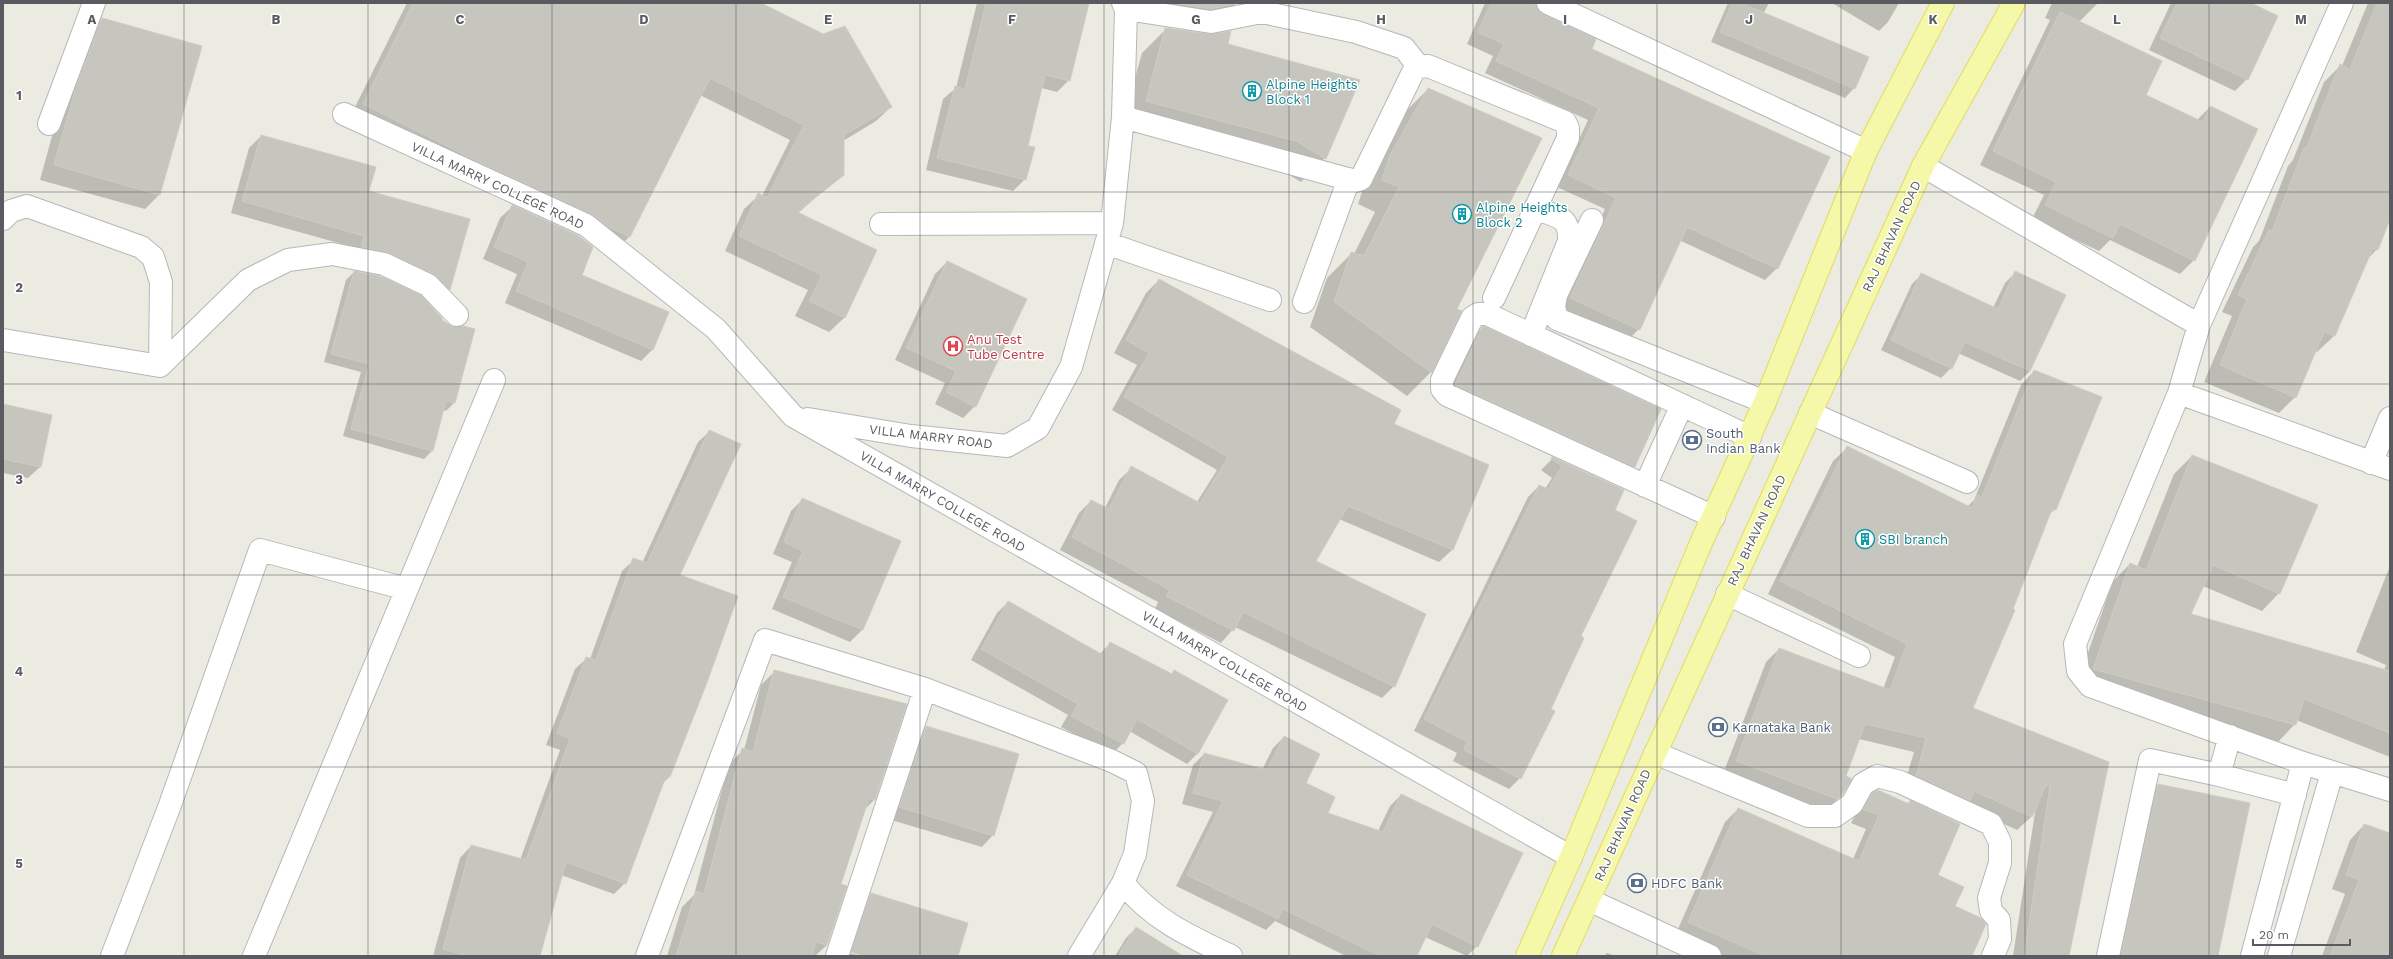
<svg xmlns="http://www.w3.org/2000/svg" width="2393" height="959" font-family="'Work Sans',sans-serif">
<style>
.shadow{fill:#0003}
.building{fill:#c6c5be;stroke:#cfcdc0}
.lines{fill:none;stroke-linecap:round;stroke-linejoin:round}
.minor-casing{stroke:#b6b7bc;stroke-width:24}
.major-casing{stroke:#e5d960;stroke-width:24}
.minor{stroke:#fff;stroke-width:22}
.major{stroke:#f6f8a9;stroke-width:22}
.grid{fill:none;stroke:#595b60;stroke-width:1;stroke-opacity:0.55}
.labels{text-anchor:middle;stroke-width:3;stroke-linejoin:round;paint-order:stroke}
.culture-label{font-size:13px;fill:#0d838f;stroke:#fff;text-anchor:start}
.street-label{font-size:13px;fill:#595b60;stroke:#fff}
.health-label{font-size:13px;fill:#be3a42;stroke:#fff;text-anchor:start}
.service-label{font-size:13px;fill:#4e5e75;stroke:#fff;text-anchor:start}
.grid-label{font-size:13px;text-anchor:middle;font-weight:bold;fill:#595b60;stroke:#fff;stroke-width:3;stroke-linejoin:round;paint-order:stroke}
</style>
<rect width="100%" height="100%" fill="#ebebe1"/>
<!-- shadow -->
<path class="shadow" d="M 407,3 L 758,3 L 891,107 L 876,121 L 843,141 L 843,174 L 798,213 L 876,250 L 844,318 L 829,332 L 795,316 L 808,290 L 725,251 L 744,209 L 759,195 L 762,196 L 790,140 L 700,95 L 629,237 L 615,251 L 349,119 Z
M 977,3 L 1069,3 L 1069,80 L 1057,92 L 1041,88 L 1027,146 L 1025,179 L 1013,191 L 926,170 L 943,99 L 956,88 Z
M 1155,3 L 1236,3 L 1228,12 L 1202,17 Z
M 1485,3 L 1532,3 L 1537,10 L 1591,49 L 1777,268 L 1765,280 L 1679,240 L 1639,329 L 1627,341 L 1559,310 L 1605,209 L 1557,187 L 1588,120 L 1485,73 L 1493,56 L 1467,44 Z
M 1728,3 L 1769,3 L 1763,14 L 1854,88 L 1845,98 L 1711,42 Z
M 1832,3 L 1899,3 L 1888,22 L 1879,31 Z
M 2052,3 L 2098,3 L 2079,22 L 2144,95 L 2197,120 L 2210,107 L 2194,260 L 2180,274 L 2110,240 L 2099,251 L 2032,219 L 2044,195 L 1980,165 L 2050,20 L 2045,18 Z
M 2171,3 L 2249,3 L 2277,17 L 2247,79 L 2235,91 L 2149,50 Z
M 2368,3 L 2390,3 L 2390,215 L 2377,249 L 2366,261 L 2334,336 L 2317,352 L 2315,351 L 2295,397 L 2279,413 L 2204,382 L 2232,316 L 2222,312 L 2253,247 L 2259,241 L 2288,166 L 2293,160 L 2324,82 L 2340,66 L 2342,66 Z
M 102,19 L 160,194 L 145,209 L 40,180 L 61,103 L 87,35 Z
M 1166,29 L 1227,44 L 1325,158 L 1301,182 L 1272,165 L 1122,125 L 1142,53 Z
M 1428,89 L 1456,309 L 1461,311 L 1431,372 L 1407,396 L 1310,327 L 1327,278 L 1351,254 L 1354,254 L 1375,212 L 1358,204 L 1366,180 L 1404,113 Z
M 261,136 L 368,192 L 469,220 L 449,289 L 438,301 L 353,247 L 231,213 L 249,148 Z
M 512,207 L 653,349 L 641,361 L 505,303 L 517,274 L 483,259 L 500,218 Z
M 947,262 L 975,406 L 963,418 L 935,404 L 945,383 L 895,360 L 935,274 Z
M 354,272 L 453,328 L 474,330 L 454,403 L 446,411 L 443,410 L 432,451 L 424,459 L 343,436 L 361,372 L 324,362 L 346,280 Z
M 2015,273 L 2030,371 L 2020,381 L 1958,353 L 1951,368 L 1941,378 L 1881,350 L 1912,284 L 1922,274 L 1993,308 L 2005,283 Z
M 1159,280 L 1392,425 L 1488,465 L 1452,550 L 1439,562 L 1339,519 L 1315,561 L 1394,686 L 1382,698 L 1235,627 L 1221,643 L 1155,609 L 1158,602 L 1060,550 L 1079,513 L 1091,501 L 1105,508 L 1119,480 L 1132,468 L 1197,502 L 1217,470 L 1112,410 L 1137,365 L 1114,353 L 1146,293 Z
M 1482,328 L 1634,467 L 1619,482 L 1440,398 L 1467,343 Z
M 2034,371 L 2055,509 L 2048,516 L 1971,708 L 2108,763 L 2068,956 L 2013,956 L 2036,806 L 2031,817 L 2017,830 L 1964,805 L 1903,789 L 1914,752 L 1859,739 L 1844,777 L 1842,795 L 1823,812 L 1723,774 L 1766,662 L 1779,649 L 1883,689 L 1895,657 L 1768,594 L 1833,461 L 1847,448 L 1967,507 L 1974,500 L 2021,385 Z
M 3,405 L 40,467 L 28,478 L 3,473 Z
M 710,431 L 679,576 L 705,684 L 669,777 L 662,784 L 625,883 L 614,894 L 561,875 L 539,956 L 433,956 L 460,858 L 471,846 L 520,860 L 560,750 L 546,745 L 575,669 L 587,658 L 590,659 L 622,571 L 634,560 L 642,563 L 698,442 Z
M 2192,456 L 2279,593 L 2262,611 L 2203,586 L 2189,615 L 2384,670 L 2386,665 L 2356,652 L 2390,566 L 2390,757 L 2296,720 L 2295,724 L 2278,742 L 2076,687 L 2113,581 L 2130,564 L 2137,567 L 2174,474 Z
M 1553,458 L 1623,490 L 1614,511 L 1580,637 L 1520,778 L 1509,789 L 1453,761 L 1457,753 L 1414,731 L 1528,497 L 1539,486 L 1545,489 L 1552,478 L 1541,470 Z
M 802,500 L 900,541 L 862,630 L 850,642 L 772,609 L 792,562 L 773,554 L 791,511 Z
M 1008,602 L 1100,654 L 1110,643 L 1171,675 L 1174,672 L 1198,753 L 1187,764 L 1129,731 L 1123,743 L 1112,754 L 1061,727 L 1068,715 L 971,660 L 997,613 Z
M 775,671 L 874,800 L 864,810 L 840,885 L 827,945 L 815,956 L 667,956 L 682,907 L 694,895 L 729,763 L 744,750 L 761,685 Z
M 926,728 L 993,835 L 982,847 L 888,819 L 914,739 Z
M 1284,737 L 1305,784 L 1326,813 L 1378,831 L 1390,806 L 1401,795 L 1477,946 L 1467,956 L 1425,937 L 1416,956 L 1346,956 L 1275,921 L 1266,930 L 1176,886 L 1213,812 L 1182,804 L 1193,765 L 1204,754 L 1262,770 L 1273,748 Z
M 2158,785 L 2217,956 L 2110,956 L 2143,800 Z
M 1873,794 L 1907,804 L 1910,801 L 1936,876 L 1954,907 L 1970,956 L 1722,956 L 1675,936 L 1725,822 L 1738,809 L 1853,859 L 1866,829 L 1851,823 L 1859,808 Z
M 2364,825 L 2390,834 L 2390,956 L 2322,956 L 2345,894 L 2332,889 L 2350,840 Z
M 871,894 L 957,956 L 868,956 L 847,950 L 846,952 L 861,956 L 843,956 L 859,906 Z
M 1136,928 L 1181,956 L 1115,956 L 1126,938 Z
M 1607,953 L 1615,956 L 1604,956 Z"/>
<!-- building -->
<path class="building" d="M 413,3 L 761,3 L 823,34 L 845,26 L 892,107 L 844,135 L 844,175 L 797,212 L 877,250 L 845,318 L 809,301 L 822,275 L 739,236 L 758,193 L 767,198 L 804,125 L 710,78 L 630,237 L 607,226 L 591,214 L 481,163 L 363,104 Z
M 986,3 L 1089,3 L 1070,81 L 1045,75 L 1028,146 L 1035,147 L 1026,180 L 937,158 L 955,86 L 965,89 Z
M 1172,3 L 1237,3 L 1211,9 Z
M 1491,3 L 1534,3 L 1543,14 L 1596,39 L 1592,49 L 1830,157 L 1778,269 L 1687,227 L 1640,330 L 1570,298 L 1616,198 L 1568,175 L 1599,108 L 1496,61 L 1504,44 L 1478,32 Z
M 1732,3 L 1741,3 L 1869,57 L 1855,89 L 1720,32 Z
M 2177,3 L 2251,3 L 2278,16 L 2248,80 L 2160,38 Z
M 2377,3 L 2390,3 L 2390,219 L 2378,250 L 2373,248 L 2335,336 L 2324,332 L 2296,398 L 2220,365 L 2247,299 L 2238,295 L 2269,230 L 2272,231 L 2304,148 L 2306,149 L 2340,64 L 2350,69 Z
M 2060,12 L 2162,61 L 2146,95 L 2203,122 L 2210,106 L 2258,129 L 2195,261 L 2120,224 L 2113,238 L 2045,205 L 2056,182 L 1993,151 Z
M 102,18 L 202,46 L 160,195 L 54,165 L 76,87 Z
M 1165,28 L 1209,34 L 1231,31 L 1228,44 L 1360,80 L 1326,159 L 1296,141 L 1146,101 Z
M 1428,88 L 1542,138 L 1457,309 L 1462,311 L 1432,373 L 1334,302 L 1351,252 L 1364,256 L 1399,187 L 1382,180 L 1390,155 Z
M 261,135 L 376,167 L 369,191 L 470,219 L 450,290 L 433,274 L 389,253 L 361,247 L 364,236 L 242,201 Z
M 512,205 L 579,236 L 593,247 L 582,275 L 669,312 L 653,350 L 516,291 L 528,262 L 494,247 Z
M 947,261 L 1027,299 L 976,407 L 946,392 L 956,371 L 906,348 Z
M 354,271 L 380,276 L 421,295 L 442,318 L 442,320 L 453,327 L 463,326 L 475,329 L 455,403 L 446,401 L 433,451 L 351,429 L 369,364 L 331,354 Z
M 2015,271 L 2066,295 L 2030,371 L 1965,342 L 1952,369 L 1891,340 L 1921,273 L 1998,309 Z
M 1159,279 L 1401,410 L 1394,424 L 1489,465 L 1453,550 L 1348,506 L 1316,561 L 1426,614 L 1395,687 L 1243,612 L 1234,631 L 1166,596 L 1170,590 L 1072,537 L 1091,500 L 1109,509 L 1131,466 L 1200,503 L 1228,457 L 1124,397 L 1149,353 L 1126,340 Z
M 1484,326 L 1661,409 L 1635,467 L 1455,385 L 1482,327 Z
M 2034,370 L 2102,397 L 2056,510 L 2052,509 L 2013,609 L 2015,610 L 1973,708 L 2109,762 L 2069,956 L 2024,956 L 2050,787 L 2046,785 L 2032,817 L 1974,791 L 1970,801 L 1916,776 L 1926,738 L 1865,724 L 1846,776 L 1852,779 L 1842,795 L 1837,799 L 1736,761 L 1779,648 L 1890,690 L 1907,644 L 1780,581 L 1847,446 L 1972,508 L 1977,495 L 1982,497 Z
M 3,404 L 52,415 L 41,467 L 3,459 Z
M 709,430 L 741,444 L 680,575 L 738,596 L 706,685 L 670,777 L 666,776 L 626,884 L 566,862 L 540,956 L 468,956 L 443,949 L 471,845 L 526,860 L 570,739 L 557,733 L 586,657 L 596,660 L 633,558 L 647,563 Z
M 2192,455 L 2318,505 L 2280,594 L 2213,565 L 2191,614 L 2390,671 L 2390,733 L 2304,699 L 2296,725 L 2093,669 L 2130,563 L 2146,570 Z
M 1552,457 L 1624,490 L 1615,510 L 1637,521 L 1581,636 L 1584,638 L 1551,709 L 1555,711 L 1521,779 L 1464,750 L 1467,742 L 1424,719 L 1539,485 L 1548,489 L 1562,466 L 1551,459 Z
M 802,498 L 901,541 L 863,630 L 783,597 L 803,551 L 784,542 Z
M 1008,601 L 1103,655 L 1110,642 L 1172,674 L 1174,670 L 1228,700 L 1198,754 L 1137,719 L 1124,744 L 1071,716 L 1078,704 L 981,649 Z
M 774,670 L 907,704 L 875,800 L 869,798 L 841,884 L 847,886 L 827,945 L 816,942 L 812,956 L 676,956 L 696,891 L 704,894 L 742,748 L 753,752 Z
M 926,726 L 1019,754 L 994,836 L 899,807 Z
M 1284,736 L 1320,754 L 1306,783 L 1335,797 L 1328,813 L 1383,832 L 1401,794 L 1523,853 L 1478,947 L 1432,924 L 1417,956 L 1380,956 L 1283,909 L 1278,919 L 1187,875 L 1223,801 L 1193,793 L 1204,753 L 1267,770 Z
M 2158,784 L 2250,803 L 2218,956 L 2121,956 Z
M 1878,790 L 1909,804 L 1910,800 L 1960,824 L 1938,875 L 1964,887 L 1955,906 L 1981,918 L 1986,924 L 1972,956 L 1765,956 L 1688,922 L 1738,808 L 1859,861 L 1879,815 L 1863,809 L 1872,793 Z
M 2364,824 L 2390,833 L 2390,956 L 2330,956 L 2359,880 L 2346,875 Z
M 871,893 L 968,923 L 958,956 L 864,956 L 851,952 Z
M 1136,927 L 1183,956 L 1118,956 Z"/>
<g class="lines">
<!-- minor casing -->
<g class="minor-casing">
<path id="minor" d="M 1548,3 L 1866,151
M 1126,9 L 1211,22 L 1262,12 L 1356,32 L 1404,48 L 1419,67
M 344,114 L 586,225 L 716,329 L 793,416 L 1571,857
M 1123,117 L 1355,181 L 1361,179 L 1414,70 L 1419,67 L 1428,66 L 1565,122 L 1568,128 L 1568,138 L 1494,298
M 49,124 L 94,3
M 1923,166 L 2199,325 L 2179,393 L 2075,644 L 2078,671 L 2090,686 L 2303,763 L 2390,790
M 3,219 L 11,211 L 27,206 L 141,247 L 153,257 L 161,282 L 160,366
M 1592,220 L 1556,295 L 1554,307 L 1557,319 L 1765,402
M 881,224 L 1112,223
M 1106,243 L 1270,300
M 1304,302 L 1349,179
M 2199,325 L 2342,3
M 1531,335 L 1569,241 C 1570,215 1556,217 1535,208
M 3,340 L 160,366 L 248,280 L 288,260 L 332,254 L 384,264 L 428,285 L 457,315
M 2179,393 L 2390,469
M 1810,413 L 1967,482
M 808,419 L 911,436 L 1007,446 L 1038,428 L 1071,367 L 1112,223 L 1123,117 L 1126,9 L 1123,3
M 2371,463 L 2390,418
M 1645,486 L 1682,405
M 1714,517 L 1447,395 L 1442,389 L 1442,380 L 1472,318 L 1478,314 L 1487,314 L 1750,437
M 1727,594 L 1859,656
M 2230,736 L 2219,775 L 2295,795
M 1655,753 L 1808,816 L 1835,816 L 1852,804 L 1863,784 L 1877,776 L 1900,782 L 1991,824 L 2000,842 L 2000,863 L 1989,898 L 1991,911 L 1999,920 L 2000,939 L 1993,956
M 1589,900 L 1710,956
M 112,956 L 170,805 L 260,550 L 407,589
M 254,956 L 494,380
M 647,956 L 765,640 L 925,689 L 1112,761 L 1136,773 L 1143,801 L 1135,854 L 1123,883 C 1153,920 1189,936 1231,956
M 837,956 L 925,689
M 1079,956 L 1123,883
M 2108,956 L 2150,760 L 2219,775
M 2252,956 L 2303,763
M 2279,956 L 2332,773"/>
</g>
<!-- major casing -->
<g class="major-casing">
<path id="major" d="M 1527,956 L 1571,857 L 1701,543 L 1765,402 L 1866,151 L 1943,3
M 1563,956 L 1923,166 L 2014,3"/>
</g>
<!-- minor -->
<use href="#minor" class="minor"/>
<!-- major -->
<use href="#major" class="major"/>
</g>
<!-- grid -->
<path class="grid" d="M 184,3 L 184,956M 368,3 L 368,956M 552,3 L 552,956M 736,3 L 736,956M 920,3 L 920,956M 1104,3 L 1104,956M 1289,3 L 1289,956M 1473,3 L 1473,956M 1657,3 L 1657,956M 1841,3 L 1841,956M 2025,3 L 2025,956M 2209,3 L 2209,956M 3,192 L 2390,192M 3,384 L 2390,384M 3,575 L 2390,575M 3,767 L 2390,767"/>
<!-- icons -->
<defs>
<g id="building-ring" transform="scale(1)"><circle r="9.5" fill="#fff" stroke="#0f9aa8" stroke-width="1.5"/><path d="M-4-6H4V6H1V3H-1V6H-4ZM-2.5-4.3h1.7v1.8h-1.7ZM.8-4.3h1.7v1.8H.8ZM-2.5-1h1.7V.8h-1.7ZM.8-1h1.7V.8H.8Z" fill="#0f9aa8"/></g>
<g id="hospital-ring" transform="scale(1)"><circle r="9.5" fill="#fff" stroke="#e0444e" stroke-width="1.5"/><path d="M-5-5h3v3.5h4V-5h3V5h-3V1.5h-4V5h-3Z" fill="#e0444e"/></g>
<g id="bank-ring" transform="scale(1)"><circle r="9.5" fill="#fff" stroke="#5c6f8a" stroke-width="1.5"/><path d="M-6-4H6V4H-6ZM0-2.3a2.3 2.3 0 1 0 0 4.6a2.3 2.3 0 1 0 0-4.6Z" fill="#5c6f8a"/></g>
</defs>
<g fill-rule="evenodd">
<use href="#building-ring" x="1252" y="91"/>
<use href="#building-ring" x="1462" y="214"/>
<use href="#hospital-ring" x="953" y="346"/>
<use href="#bank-ring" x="1692" y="440"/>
<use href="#building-ring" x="1865" y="539"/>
<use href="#bank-ring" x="1718" y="727"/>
<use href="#bank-ring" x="1637" y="883"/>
</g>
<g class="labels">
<!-- culture labels -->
<g class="culture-label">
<text x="1266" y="89">Alpine Heights<tspan x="1266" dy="15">Block 1</tspan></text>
<text x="1476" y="212">Alpine Heights<tspan x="1476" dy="15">Block 2</tspan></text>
<text x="1879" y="544">SBI branch</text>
</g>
<!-- street labels -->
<g class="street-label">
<text transform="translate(498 185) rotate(25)" y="5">VILLA MARRY COLLEGE ROAD</text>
<text transform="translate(1891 236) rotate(-65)" y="5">RAJ BHAVAN ROAD</text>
<text transform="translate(931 436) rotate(7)" y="5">VILLA MARRY ROAD</text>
<text transform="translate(943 501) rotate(30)" y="5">VILLA MARRY COLLEGE ROAD</text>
<text transform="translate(1756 530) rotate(-65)" y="5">RAJ BHAVAN ROAD</text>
<text transform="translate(1225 661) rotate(30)" y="5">VILLA MARRY COLLEGE ROAD</text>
<text transform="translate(1622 825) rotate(-66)" y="5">RAJ BHAVAN ROAD</text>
</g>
<!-- health labels -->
<g class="health-label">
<text x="967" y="344">Anu Test<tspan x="967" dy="15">Tube Centre</tspan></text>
</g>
<!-- service labels -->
<g class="service-label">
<text x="1706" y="438">South<tspan x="1706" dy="15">Indian Bank</tspan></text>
<text x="1732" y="732">Karnataka Bank</text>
<text x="1651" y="888">HDFC Bank</text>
</g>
</g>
<g class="grid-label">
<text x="92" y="24">A</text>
<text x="276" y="24">B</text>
<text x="460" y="24">C</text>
<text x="644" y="24">D</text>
<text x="828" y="24">E</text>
<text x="1012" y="24">F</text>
<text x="1196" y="24">G</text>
<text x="1381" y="24">H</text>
<text x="1565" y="24">I</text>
<text x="1749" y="24">J</text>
<text x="1933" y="24">K</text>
<text x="2117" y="24">L</text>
<text x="2301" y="24">M</text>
<text x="19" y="100">1</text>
<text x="19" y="292">2</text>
<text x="19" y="484">3</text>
<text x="19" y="676">4</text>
<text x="19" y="868">5</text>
</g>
<!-- border -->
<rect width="2393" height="959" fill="none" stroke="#595b60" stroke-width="8"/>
<!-- scale -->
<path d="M2253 939v6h97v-6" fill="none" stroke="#595b60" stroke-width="2"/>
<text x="2259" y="939" font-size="12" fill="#595b60" stroke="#ffffff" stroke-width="3" paint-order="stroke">20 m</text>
</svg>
